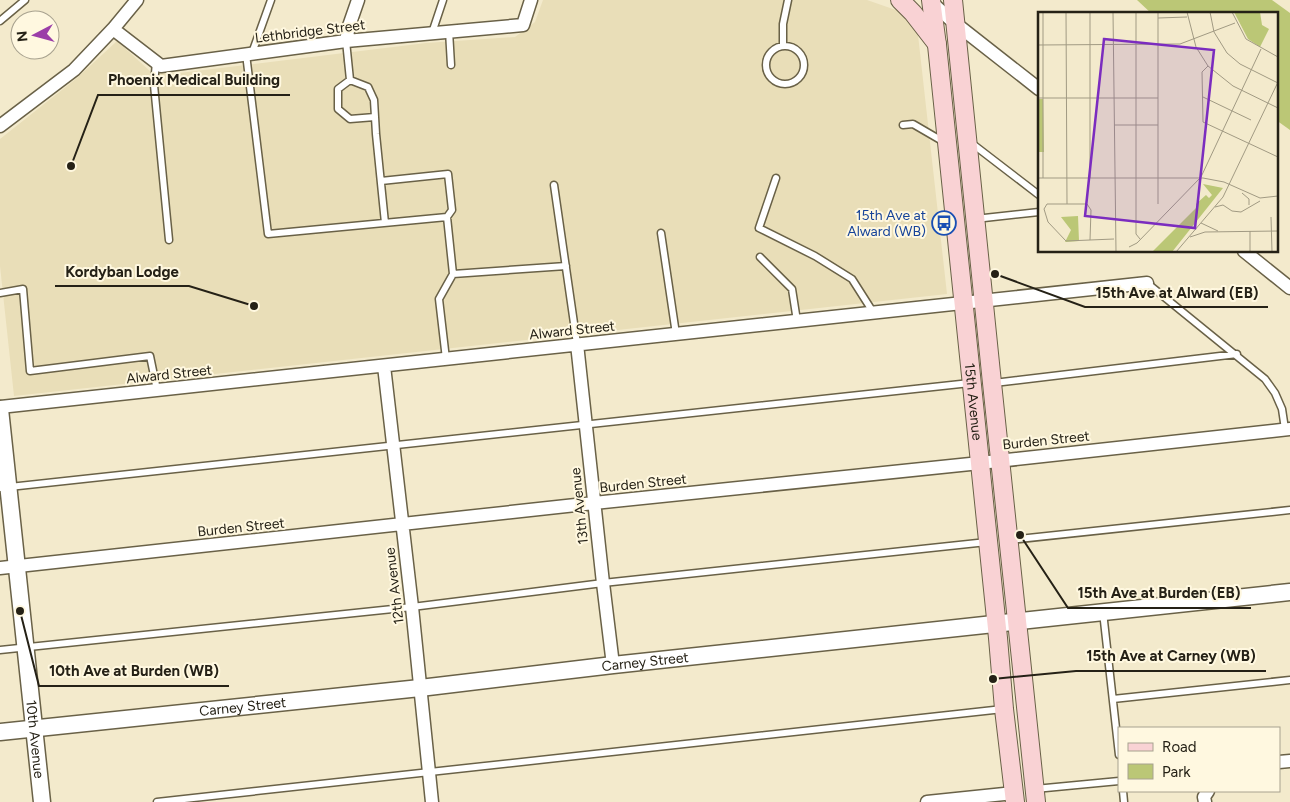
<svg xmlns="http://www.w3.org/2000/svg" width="1290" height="802" font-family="Figtree,sans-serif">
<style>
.built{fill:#e9deb8}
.green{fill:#bbc776}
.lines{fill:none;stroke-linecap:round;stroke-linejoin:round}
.service-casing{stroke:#696147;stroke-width:9}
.minor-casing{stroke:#696147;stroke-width:15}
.tertiary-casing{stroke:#696147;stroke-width:19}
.secondary-casing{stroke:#696147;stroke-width:20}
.service{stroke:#fff;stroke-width:6}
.minor{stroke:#fff;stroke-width:12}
.tertiary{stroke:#fff;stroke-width:16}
.secondary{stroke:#f9d2d4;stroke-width:18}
.labels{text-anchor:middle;stroke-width:4;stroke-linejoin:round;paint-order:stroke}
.street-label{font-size:14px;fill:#252116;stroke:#fff8e0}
.transit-label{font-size:14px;fill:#164399;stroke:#fff8e0;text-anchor:end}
.inset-road{fill:none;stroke:#a19a83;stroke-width:1}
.view{fill:#7b2cbf;fill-opacity:0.15;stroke:#7b2cbf;stroke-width:2.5}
.inset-edge{fill:none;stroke:#252116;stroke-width:2.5}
.leader{fill:none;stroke:#252116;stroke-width:2}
.callout-dot{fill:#252116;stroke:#fff8e0;stroke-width:2}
.callout-label{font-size:15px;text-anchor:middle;font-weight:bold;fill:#252116;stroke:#fff8e0;stroke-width:4;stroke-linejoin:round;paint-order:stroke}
</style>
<rect width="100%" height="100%" fill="#f3eacc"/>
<!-- built -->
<path class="built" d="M 543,0 L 867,0 L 916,17 L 947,294 L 14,396 L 0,266 L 0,139 L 77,78 L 117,41 L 151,72 L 171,74 L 426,43 L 515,37 L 535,22 Z"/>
<!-- green -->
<path class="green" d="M 1137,0 L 1272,0 L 1290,13 L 1290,130 L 1276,120 L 1276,14 L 1152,14 Z"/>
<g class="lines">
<!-- service casing -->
<g class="service-casing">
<path id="service" d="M 0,21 L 25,0
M 449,31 L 451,65
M 432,33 L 443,0
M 346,41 L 350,80 L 368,87 L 374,100 L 376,134 L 385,223
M 783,45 L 783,24 L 788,0
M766 65a19 19 0 1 1 38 0a19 19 0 1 1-38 0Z
M 252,53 L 271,0
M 246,54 L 268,234 L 447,217 L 453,274 L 439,299 L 446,359
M 156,62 L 154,85 L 169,240
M 350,80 L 338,89 L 338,109 L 350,119 L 375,117
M 903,125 L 913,124 L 944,142
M 970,142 L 1039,195
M 776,178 L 759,228 L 815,256 L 852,279 L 873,312
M 381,181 L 448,174 L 452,210 L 447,217
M 554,185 L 577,344
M 975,219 L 1039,212
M 661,233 L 676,334
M 760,257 L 792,289 L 797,321
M 453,274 L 566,266
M 1147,283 L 1265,379 L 1275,393 L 1282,409 L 1285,429
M 0,293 L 23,289 L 30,371 L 150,356 L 157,390
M 994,383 L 1237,354
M 0,488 L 970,383
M 1010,540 L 1290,510
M 1103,612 L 1119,755
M 0,650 L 412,607 L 603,583 L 987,542
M 1113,699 L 1290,680
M 1035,789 L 1119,781
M 1123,791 L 1124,802
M 157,802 L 1003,709"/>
</g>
<!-- minor casing -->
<g class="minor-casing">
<path id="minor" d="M 930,1 L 951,20 L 1039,89
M 113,29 L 161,66 L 346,41 L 523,25 L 531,0
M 346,41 L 349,26 L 358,0
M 0,126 L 74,70 L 113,29 L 137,0
M 1244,251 L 1290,288
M 577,344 L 603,583 L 613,665
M 384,366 L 412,607 L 432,802
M 0,407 L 1147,283
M 0,568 L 594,503 L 980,463 L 1290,429
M 1279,762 L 1290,761
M 927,802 L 1014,793
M 1205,802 L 1204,797 L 1208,791"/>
</g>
<!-- tertiary casing -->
<g class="tertiary-casing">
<g id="tertiary">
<path id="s1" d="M 0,409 L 42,802"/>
<path id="s2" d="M 0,732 L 420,688 L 613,665 L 1290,592"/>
</g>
</g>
<!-- secondary casing -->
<g class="secondary-casing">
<g id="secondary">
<path d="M 900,0 L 913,13 L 937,44"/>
<path id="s3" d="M 931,0 L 937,45 L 998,638 L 1004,709 L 1015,802"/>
<path d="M 953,0 L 992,383 L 1036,802"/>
</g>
</g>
<!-- service -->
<use href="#service" class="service"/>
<!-- minor -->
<use href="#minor" class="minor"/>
<!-- tertiary -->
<use href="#tertiary" class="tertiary"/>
<!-- secondary -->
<use href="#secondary" class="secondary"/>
</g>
<!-- icons -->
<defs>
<g id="bus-ring" transform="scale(1.25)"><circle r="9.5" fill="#fff8e0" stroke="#1a4fb4" stroke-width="1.5"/><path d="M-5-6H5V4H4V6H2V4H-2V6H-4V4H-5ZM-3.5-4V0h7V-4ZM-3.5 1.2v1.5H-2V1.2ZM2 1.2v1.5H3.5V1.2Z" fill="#1a4fb4"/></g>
</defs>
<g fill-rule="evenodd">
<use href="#bus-ring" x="944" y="223"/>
</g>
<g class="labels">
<!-- street labels -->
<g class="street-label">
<text transform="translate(310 31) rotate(-7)" y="5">Lethbridge Street</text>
<text transform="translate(572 330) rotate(-6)" y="5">Alward Street</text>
<text transform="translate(169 374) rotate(-6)" y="5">Alward Street</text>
<text dy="5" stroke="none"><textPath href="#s3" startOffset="404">15th Avenue</textPath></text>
<text transform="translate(1046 440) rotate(-6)" y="5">Burden Street</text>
<text transform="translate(643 483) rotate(-6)" y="5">Burden Street</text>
<text transform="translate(579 506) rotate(-96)" y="5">13th Avenue</text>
<text transform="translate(241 527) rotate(-6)" y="5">Burden Street</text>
<text transform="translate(394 586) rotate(-97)" y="5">12th Avenue</text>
<text dy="5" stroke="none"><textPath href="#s2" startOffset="649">Carney Street</textPath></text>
<text dy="5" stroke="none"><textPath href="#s2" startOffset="244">Carney Street</textPath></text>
<text dy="5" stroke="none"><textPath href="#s1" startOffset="332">10th Avenue</textPath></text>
</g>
<!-- transit labels -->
<g class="transit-label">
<text x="926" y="220">15th Ave at<tspan x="926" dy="16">Alward (WB)</tspan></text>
</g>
</g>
<!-- overview -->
<g transform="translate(1038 12)">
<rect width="240" height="240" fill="#f3eacc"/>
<path d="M 196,0 L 222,0 L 224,13 L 231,17 L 222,35 L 210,27 ZM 0,87 L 5,87 L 6,140 L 0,140 ZM 165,172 L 185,176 L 134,240 L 114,240 L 159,195 L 158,192 L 168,183 L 171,186 L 174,183 ZM 40,204 L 41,229 L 27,230 L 33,218 L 23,205 Z" fill="#bbc776"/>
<path class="inset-road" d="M 5,0 L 5,166M 28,0 L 29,192M 52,0 L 52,166M 75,0 L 78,240M 98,0 L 98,222 L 102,227M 120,0 L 120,192M 149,0 L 158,35 L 170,54 L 195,74 L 240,96M 172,0 L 176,20 L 189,41 L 202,52 L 240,71M 194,0 L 208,27 L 240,45M 120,6 L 149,5M 0,33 L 142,32 L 197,11M 170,54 L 164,60 L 165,110 L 240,145M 165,85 L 213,108M 0,86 L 120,86M 76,113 L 120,113M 0,166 L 165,166 L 186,170 L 222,186 L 240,184M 204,181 L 211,187 L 211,193M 177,195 L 185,193 L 194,199 L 203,200 L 222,189M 233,205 L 234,240M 163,211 L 180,219M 212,219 L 212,240M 152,225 L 167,220 L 240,219M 28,229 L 10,210 L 6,197 L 9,192 L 49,192 L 53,198 L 52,228M 28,229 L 76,227M 91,235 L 99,231 L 163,165 L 223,37M 138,240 L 185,185 L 240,70"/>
<path class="view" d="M 66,27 L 176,38 L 157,216 L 47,204 Z"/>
<rect width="240" height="240" class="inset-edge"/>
</g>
<!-- callouts -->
<path class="leader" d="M71 166L98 95H290M254 306L189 286H55M995 274L1085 307H1268M1020 535L1068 608H1251M993 679L1076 671H1266M20 611L39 686H229"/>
<g class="callout-dot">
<circle cx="71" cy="166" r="5"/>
<circle cx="254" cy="306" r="5"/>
<circle cx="995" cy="274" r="5"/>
<circle cx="1020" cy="535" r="5"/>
<circle cx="993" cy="679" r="5"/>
<circle cx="20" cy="611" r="5"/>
</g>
<g class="callout-label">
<text x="194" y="85">Phoenix Medical Building</text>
<text x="122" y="277">Kordyban Lodge</text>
<text x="1177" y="298">15th Ave at Alward (EB)</text>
<text x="1159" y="598">15th Ave at Burden (EB)</text>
<text x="1171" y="661">15th Ave at Carney (WB)</text>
<text x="134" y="676">10th Ave at Burden (WB)</text>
</g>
<!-- legend -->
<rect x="1118" y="727" width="162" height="65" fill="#fff8e0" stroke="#a8a28f"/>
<rect x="1128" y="743" width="25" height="8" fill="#f9d2d4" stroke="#a8a28f"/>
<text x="1162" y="752" font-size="15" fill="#252116">Road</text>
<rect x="1128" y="764" width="25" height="15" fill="#bbc776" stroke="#a8a28f"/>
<text x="1162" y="777" font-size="15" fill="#252116">Park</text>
<!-- north arrow -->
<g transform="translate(35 35) rotate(264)"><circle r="24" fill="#fff8e0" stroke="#a8a28f"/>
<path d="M0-4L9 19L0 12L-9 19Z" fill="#9b3ea8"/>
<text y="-8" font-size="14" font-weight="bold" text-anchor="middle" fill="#252116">N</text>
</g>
</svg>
